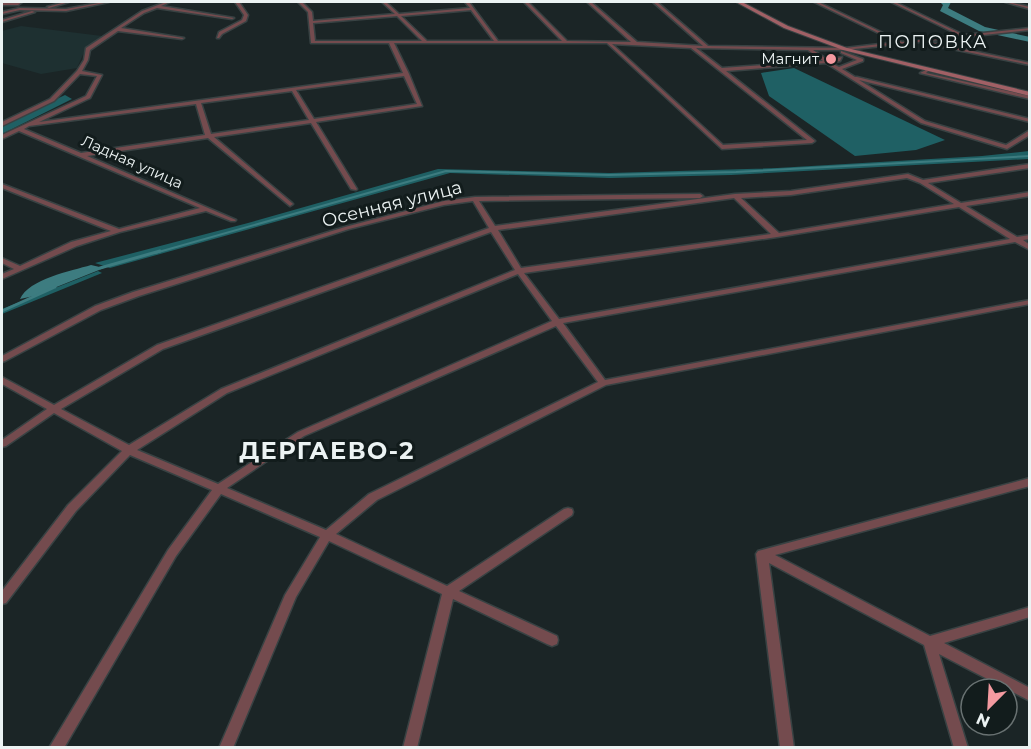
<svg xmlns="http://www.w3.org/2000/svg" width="1031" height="749" font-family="Montserrat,sans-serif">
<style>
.built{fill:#1e3031}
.forest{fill:#1f6064}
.water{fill:#3d7c80}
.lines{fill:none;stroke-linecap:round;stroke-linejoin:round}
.stream-far1{stroke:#3d7c80;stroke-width:2}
.stream{stroke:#3d7c80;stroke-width:3}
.river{fill:#3d7c80;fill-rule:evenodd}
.street-casing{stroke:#384243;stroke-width:3}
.secondary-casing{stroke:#384243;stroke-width:2}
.street{fill:#744b4e;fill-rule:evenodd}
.secondary{fill:#a16065;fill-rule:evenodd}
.poi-dot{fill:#f49aa0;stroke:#121c1c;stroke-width:2}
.labels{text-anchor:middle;stroke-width:6;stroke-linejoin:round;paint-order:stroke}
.far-poi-label{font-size:15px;fill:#ecf3f3;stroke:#121c1c;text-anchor:end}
.far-street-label{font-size:15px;fill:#ecf3f3;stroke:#121c1c}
.far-quarter-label{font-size:18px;letter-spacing:1.5px;fill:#ecf3f3;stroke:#121c1c}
.street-label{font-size:18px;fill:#ecf3f3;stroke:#121c1c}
.district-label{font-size:24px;font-weight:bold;letter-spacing:1.5px;fill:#ecf3f3;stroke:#121c1c}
</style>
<rect width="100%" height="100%" fill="#1b2526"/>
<!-- built -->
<path class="built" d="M 21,26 L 102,36 L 85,50 L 77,68 L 41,74 L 2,63 L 2,31 Z"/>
<!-- forest -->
<path class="forest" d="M 794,68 L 945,140 L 916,150 L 855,156 L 769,96 L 761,73 Z
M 65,95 L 72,99 L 2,134 L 2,125 Z
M 1029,151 L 1029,159 L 731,175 L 610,178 L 450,173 L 110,268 L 95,263 L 248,223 L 438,169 L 610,173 L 777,168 L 982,156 Z
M 98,271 L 102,273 L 2,314 L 2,309 Z"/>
<!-- water -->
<path class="water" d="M 91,265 L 104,268 L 34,296 L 20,299 C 29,279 71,271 91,265 Z"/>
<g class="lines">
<!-- stream-far1 -->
<path class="stream-far1" d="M 155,253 L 446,171 L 608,175 L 736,172 L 1030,156"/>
<!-- stream -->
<path class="stream" d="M 100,268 L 160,251
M 2,311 L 55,287"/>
<!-- river -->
<path class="river" d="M 940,2 L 951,2 L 948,8 L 985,27 L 1030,37 L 1030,42 L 979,31 L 940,11 L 943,5 Z"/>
<!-- street casing -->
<g class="street-casing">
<path id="street" d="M 18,2 L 22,2 L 18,5 L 2,5 L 2,3 L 17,3 Z
M 65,2 L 69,2 L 49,8 L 47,7 Z
M 104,2 L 109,2 L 66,11 L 20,10 L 2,14 L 2,12 L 20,8 L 66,9 Z
M 166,2 L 170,2 L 161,6 L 234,18 L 232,19 L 157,8 L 144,13 L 121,28 L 184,38 L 182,39 L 118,31 L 90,50 L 88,60 L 82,71 L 102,75 L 90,98 L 39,122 L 403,73 L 389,43 L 311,43 L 308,12 L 298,2 L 302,2 L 312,12 L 313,21 L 395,14 L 382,2 L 386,2 L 399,14 L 470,8 L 465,2 L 469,2 L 498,41 L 562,41 L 524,2 L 528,2 L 567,41 L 631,42 L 587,2 L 591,2 L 637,42 L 703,46 L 653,2 L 657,2 L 708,46 L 845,48 L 897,42 L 814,2 L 818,2 L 902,42 L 959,35 L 891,2 L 895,2 L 964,35 L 1030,28 L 1030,30 L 845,50 L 813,50 L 828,60 L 842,57 L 840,61 L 831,63 L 839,67 L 857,60 L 841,53 L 841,51 L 863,59 L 863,61 L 842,69 L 855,77 L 857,77 L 1030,119 L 1030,122 L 859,80 L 925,121 L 1006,145 L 1030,130 L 1030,135 L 1007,149 L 921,123 L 826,63 L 726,71 L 815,141 L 812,143 L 722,149 L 607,43 L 394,43 L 409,74 L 422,106 L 316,122 L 357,189 L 356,190 L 351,189 L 311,123 L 214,137 L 292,203 L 293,204 L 290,206 L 208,138 L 87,156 L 236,220 L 235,221 L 231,221 L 206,211 L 120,232 L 77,246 L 2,279 L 2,274 L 14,269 L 2,263 L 2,258 L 20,266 L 71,242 L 111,231 L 2,188 L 2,184 L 119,229 L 200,208 L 19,131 L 2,139 L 2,135 L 86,96 L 97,76 L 80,74 L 54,101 L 2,126 L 2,122 L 50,99 L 77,71 L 84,60 L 86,48 L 142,11 ZM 471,10 L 494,41 L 427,41 L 401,16 ZM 397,16 L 422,41 L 315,41 L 313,23 ZM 612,44 L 691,48 L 807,140 L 723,145 ZM 696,48 L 808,50 L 823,61 L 722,68 ZM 404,76 L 417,104 L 314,119 L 296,90 ZM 292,91 L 309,120 L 211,134 L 201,103 ZM 196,104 L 205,135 L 81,153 L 24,129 L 29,126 Z
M 235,2 L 239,2 L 248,15 L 246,21 L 222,34 L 219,38 L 217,38 L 219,32 L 242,20 L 244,15 Z
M 1005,2 L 1009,2 L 1030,7 L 1030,9 Z
M 32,11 L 35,12 L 2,22 L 2,20 Z
M 930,42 L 1030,63 L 1030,65 L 928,44 Z
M 926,70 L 928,71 L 926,73 L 1030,96 L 1030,99 L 920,73 Z
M 1030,164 L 1030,168 L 928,183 L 961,203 L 1030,192 L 1030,196 L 966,206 L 1017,237 L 1030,235 L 1030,239 L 1023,240 L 1030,245 L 1030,250 L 1015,242 L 563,323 L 605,380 L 1030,300 L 1030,304 L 606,385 L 377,500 L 336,534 L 447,586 L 564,509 L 568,508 L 572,509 L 573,512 L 572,515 L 459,591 L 557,636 L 558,640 L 557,644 L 552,646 L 547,644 L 453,599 L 417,748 L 403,748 L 442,594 L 329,541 L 296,597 L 233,748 L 219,748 L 285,595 L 320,537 L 221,494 L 176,556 L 64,748 L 49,748 L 168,550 L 212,490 L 130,455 L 76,511 L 6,603 L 2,604 L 2,591 L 68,505 L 122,451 L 54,413 L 6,446 L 2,447 L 2,440 L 47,409 L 2,384 L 2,377 L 54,405 L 157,345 L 489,228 L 473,201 L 444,205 L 349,229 L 139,296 L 101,310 L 5,361 L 2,362 L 2,356 L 95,306 L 133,292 L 345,227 L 444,201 L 475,197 L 700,194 L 703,196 L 700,198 L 479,201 L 495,226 L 735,194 L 791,191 L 908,174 L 923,180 ZM 907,178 L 920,183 L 954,204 L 779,233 L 741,198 L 791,195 ZM 734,198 L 771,234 L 521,268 L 498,230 ZM 959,207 L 1010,239 L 559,319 L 524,273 L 777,237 ZM 491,232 L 515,270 L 221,389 L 129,445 L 61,409 L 163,349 ZM 518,274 L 552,321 L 298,432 L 218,484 L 137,450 L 227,393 ZM 556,326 L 598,382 L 369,494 L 326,530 L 227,488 L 304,436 Z
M 1030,478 L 1030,486 L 775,555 L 930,636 L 1030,607 L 1030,617 L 944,643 L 1030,688 L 1030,701 L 939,654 L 968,748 L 954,748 L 924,645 L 769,563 L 794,748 L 780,748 L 756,554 L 758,551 Z"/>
</g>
<!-- secondary casing -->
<g class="secondary-casing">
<path id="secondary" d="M 736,2 L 742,2 L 788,26 L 847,48 L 1030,92 L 1030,96 L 843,50 L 784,28 Z"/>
</g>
<!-- street -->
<use href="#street" class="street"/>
<!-- secondary -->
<use href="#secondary" class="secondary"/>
</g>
<!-- markers -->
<circle class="poi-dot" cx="831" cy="59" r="6"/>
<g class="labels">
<!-- far-poi labels -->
<g class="far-poi-label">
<text x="819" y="64">Магнит</text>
</g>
<!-- far-street labels -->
<g class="far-street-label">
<text transform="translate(132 162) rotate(24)" y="5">Ладная улица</text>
</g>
<!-- far-quarter labels -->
<g class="far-quarter-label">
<text x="933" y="48">ПОПОВКА</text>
</g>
<!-- street labels -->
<g class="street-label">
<text transform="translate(392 204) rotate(-14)" y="6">Осенняя улица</text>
</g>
<!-- district labels -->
<g class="district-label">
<text x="327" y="459">ДЕРГАЕВО-2</text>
</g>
</g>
<!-- border -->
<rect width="1031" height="749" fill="none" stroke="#ecf3f3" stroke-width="6"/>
<!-- north arrow -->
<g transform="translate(989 707) rotate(204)"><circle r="28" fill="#121c1c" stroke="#697272" stroke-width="1.5"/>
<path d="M0-4.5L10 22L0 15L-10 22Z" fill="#f49aa0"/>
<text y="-9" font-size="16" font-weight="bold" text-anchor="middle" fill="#ecf3f3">N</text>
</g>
</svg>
